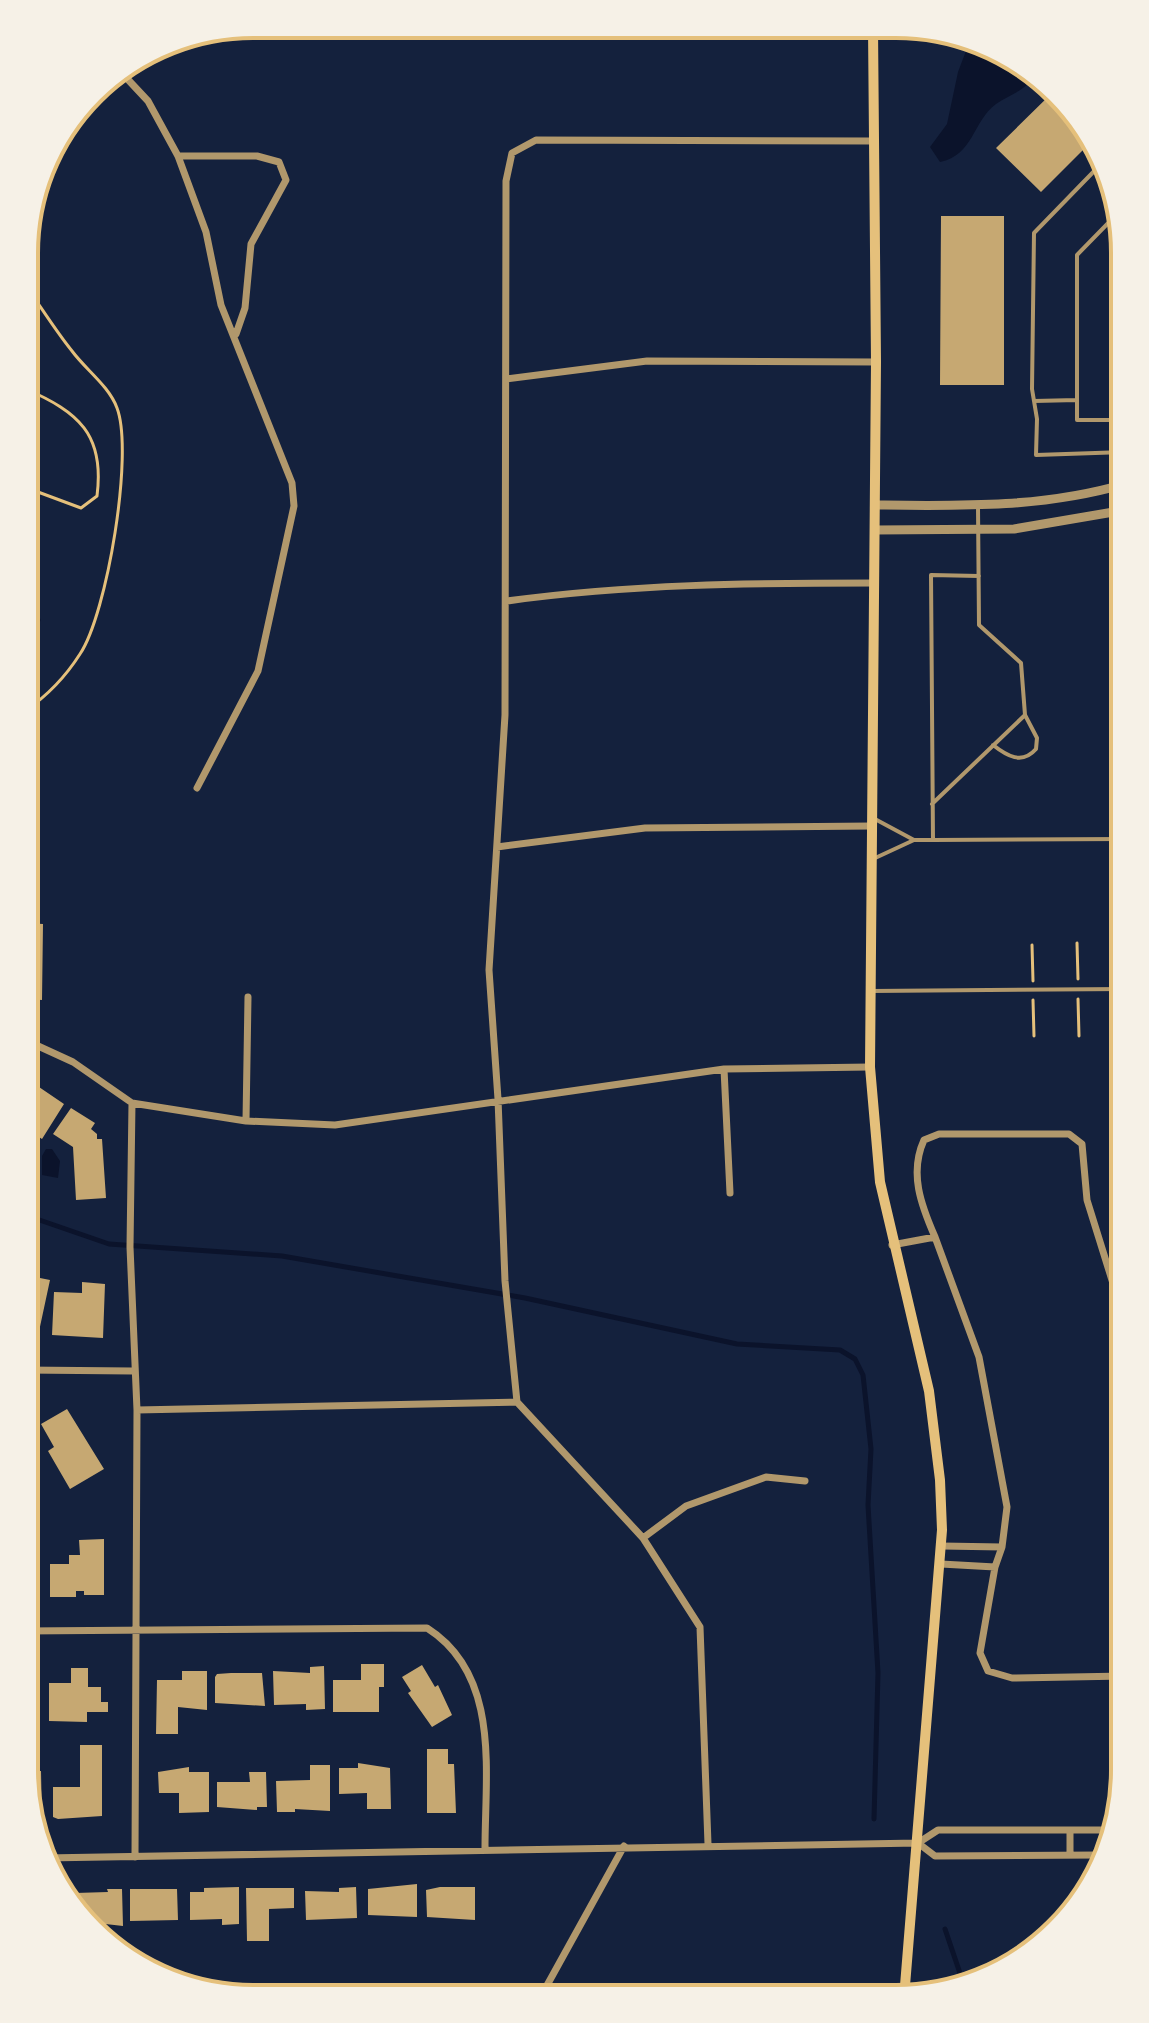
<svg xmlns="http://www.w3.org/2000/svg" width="1149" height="2023" font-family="'Source Sans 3',sans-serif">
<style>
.water{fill:#0b132b}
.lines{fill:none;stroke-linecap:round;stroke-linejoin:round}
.stream{stroke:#0b132b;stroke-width:5}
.building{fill:#c6a872}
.path{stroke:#e5c07b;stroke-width:3}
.service{stroke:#b1986c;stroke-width:4}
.minor{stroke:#b1986c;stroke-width:7}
.tertiary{stroke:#b1986c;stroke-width:9}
.secondary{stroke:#e5c07b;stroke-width:10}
.rim{fill:none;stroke:#e5c07b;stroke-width:4}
</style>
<rect width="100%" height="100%" fill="#14213d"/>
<!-- water -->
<path class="water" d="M 969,43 L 1031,72 L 1029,83 C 1019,93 1007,96 996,104 C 972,122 974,155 940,162 L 930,147 L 947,124 L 958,72 Z
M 46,1149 L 52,1149 L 60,1161 L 58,1178 L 42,1175 L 42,1156 Z"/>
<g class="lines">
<!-- stream -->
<path class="stream" d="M 25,645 L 38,620 L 25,592
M 25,1215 L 109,1244 L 282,1256 L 525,1298 L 737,1344 L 840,1350 L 855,1359 L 863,1375 L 871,1449 L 868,1505 L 878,1673 L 874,1819
M 945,1929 L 965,1988"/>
</g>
<!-- building -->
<path class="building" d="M 1054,91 L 1089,144 L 1041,192 L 996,148 Z
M 941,216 L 1004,216 L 1004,385 L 940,385 Z
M 25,923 L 43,924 L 42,1000 L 25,999 Z
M 25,1086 L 35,1093 L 39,1087 L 64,1104 L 42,1139 L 25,1128 Z
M 71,1108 L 95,1123 L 91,1129 L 97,1134 L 97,1139 L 102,1139 L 106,1198 L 76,1200 L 73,1147 L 53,1134 Z
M 25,1275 L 50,1280 L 38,1336 L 25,1333 Z
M 82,1282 L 105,1284 L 103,1338 L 52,1335 L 54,1292 L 82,1293 Z
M 24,1405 L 36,1408 L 30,1435 L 24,1434 Z
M 67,1409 L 104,1469 L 70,1489 L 48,1451 L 54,1447 L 41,1424 Z
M 104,1539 L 104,1595 L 84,1595 L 84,1591 L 76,1591 L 76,1597 L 50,1597 L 50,1564 L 69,1564 L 69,1555 L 80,1555 L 79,1540 Z
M 24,1554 L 34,1554 L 34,1574 L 24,1574 Z
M 361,1664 L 384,1664 L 384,1687 L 379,1687 L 379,1712 L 333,1712 L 333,1680 L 361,1680 Z
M 422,1665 L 435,1687 L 438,1685 L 452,1715 L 432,1727 L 408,1693 L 411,1691 L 402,1677 Z
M 324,1666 L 325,1709 L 306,1710 L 306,1704 L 274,1705 L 273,1671 L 310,1673 L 310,1667 Z
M 71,1668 L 88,1668 L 88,1687 L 101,1687 L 101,1702 L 108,1702 L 108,1712 L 87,1712 L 87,1722 L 49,1721 L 49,1683 L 71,1683 Z
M 182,1671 L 207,1671 L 207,1710 L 178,1707 L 178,1734 L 156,1734 L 157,1680 L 182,1680 Z
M 24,1672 L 39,1672 L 39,1706 L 24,1707 Z
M 231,1673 L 262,1673 L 265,1706 L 215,1703 L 215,1677 L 217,1674 Z
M 80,1745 L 102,1745 L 102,1816 L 58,1819 L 53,1817 L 53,1787 L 80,1787 Z
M 427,1749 L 448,1749 L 448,1764 L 454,1764 L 456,1813 L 427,1813 Z
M 358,1763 L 390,1768 L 391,1809 L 367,1809 L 367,1793 L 339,1794 L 339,1768 L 358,1768 Z
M 310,1765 L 330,1765 L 330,1811 L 295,1809 L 295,1812 L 277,1812 L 276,1781 L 310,1780 Z
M 189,1767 L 189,1772 L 209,1772 L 209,1812 L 179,1813 L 179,1793 L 159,1793 L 158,1772 Z
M 24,1771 L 41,1771 L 42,1819 L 32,1819 Z
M 249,1772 L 266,1772 L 267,1807 L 257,1807 L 257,1810 L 217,1807 L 217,1782 L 250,1782 Z
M 417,1884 L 417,1917 L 368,1915 L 368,1889 Z
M 239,1887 L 239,1924 L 222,1925 L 222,1919 L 190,1920 L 190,1892 L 204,1892 L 204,1888 Z
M 356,1887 L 357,1918 L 306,1920 L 305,1891 L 339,1892 L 339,1888 Z
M 440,1887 L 475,1887 L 475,1920 L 427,1917 L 426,1890 Z
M 246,1888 L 294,1888 L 294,1908 L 269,1909 L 269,1941 L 247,1941 Z
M 107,1889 L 122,1889 L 123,1926 L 88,1922 L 75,1902 L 75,1893 L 108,1892 Z
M 130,1889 L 177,1889 L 178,1920 L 130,1921 Z"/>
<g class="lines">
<!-- path -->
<path class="path" d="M 25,561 L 30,495 L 38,492 L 81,508 L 97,496 C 105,434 78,412 26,389
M 25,711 C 47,696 66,676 80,654 C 107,614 134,453 117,408 C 109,386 86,370 72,351 C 55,330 41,307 26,286
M 1077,943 L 1078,979
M 1032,945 L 1033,981
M 1078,999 L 1079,1036
M 1033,1000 L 1034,1036"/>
<!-- service -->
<path class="service" d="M 1102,163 L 1034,233 L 1032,389 L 1037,419 L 1036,455 L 1125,452
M 1077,400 L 1077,255 L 1118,213
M 1034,401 L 1077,400 L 1077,420 L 1122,420 L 1125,275
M 1118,452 L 1125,545
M 978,507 L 979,625 L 1021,663 L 1025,715 L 1037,738 L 1036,749 C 1022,765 1007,756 993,745
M 932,804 L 1025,715
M 914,840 L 933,840 L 931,575 L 979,576
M 933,840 L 1125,839
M 873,859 L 914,840 L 873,818
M 871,991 L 1125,989"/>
<!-- minor -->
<path class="minor" d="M 119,70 L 148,101 L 178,156 L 206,232 L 221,305 L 292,483 L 294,506 L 258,671 L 197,788
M 178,156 L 257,156 L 279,162 L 286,180 L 251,244 L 245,308 L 236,334
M 506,379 L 647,361 L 876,362
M 507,601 C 631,584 750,583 875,583
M 497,847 L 645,828 L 871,826
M 25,1040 L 73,1062 L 132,1103 L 246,1121 L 335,1125 L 724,1069 L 870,1067
M 724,1069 L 730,1193
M 132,1103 L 130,1247 L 137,1410 L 135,1857
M 246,1121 L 248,997
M 935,1237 L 979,1357 L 1007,1507 L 1002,1547 L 995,1567 L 980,1653 L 988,1671 L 1012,1678 L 1125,1676
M 892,1245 L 935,1237 C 921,1205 909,1173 924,1140 L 939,1134 L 1069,1134 L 1082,1144 L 1087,1200 L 1125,1322
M 24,1370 L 133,1371
M 137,1410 L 517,1402
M 643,1538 L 686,1506 L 766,1477 L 805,1481
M 942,1546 L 1002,1547
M 941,1564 L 995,1567
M 24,1631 L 427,1628 C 501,1675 485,1772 485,1848
M 1070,1830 L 1070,1855
M 918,1843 L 935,1856 L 1098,1855
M 708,1844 L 700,1627 L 643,1538 L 517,1402 L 505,1281 L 498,1099 L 489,970 L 505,715 L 506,181 L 512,153 L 536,140 L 874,141
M 45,1858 L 918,1843 L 938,1830 L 1108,1830
M 540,1998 L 624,1846"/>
<!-- tertiary -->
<path class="tertiary" d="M 875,505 C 960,506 1043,508 1125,484
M 875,530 L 1014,529 L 1125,510"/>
<!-- secondary -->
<path class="secondary" d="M 873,28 L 876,362 L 870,1067 L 880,1182 L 929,1391 L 940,1480 L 942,1530 L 904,1998"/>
</g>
<!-- crop -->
<path d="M0 0H1149V2023H0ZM253 38H896A215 215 0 0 1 1111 253V1770A215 215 0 0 1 896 1985H253A215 215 0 0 1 38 1770V253A215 215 0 0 1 253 38Z" fill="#f6f1e7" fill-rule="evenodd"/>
<path class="rim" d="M253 38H896A215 215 0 0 1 1111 253V1770A215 215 0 0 1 896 1985H253A215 215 0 0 1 38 1770V253A215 215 0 0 1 253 38Z"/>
</svg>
